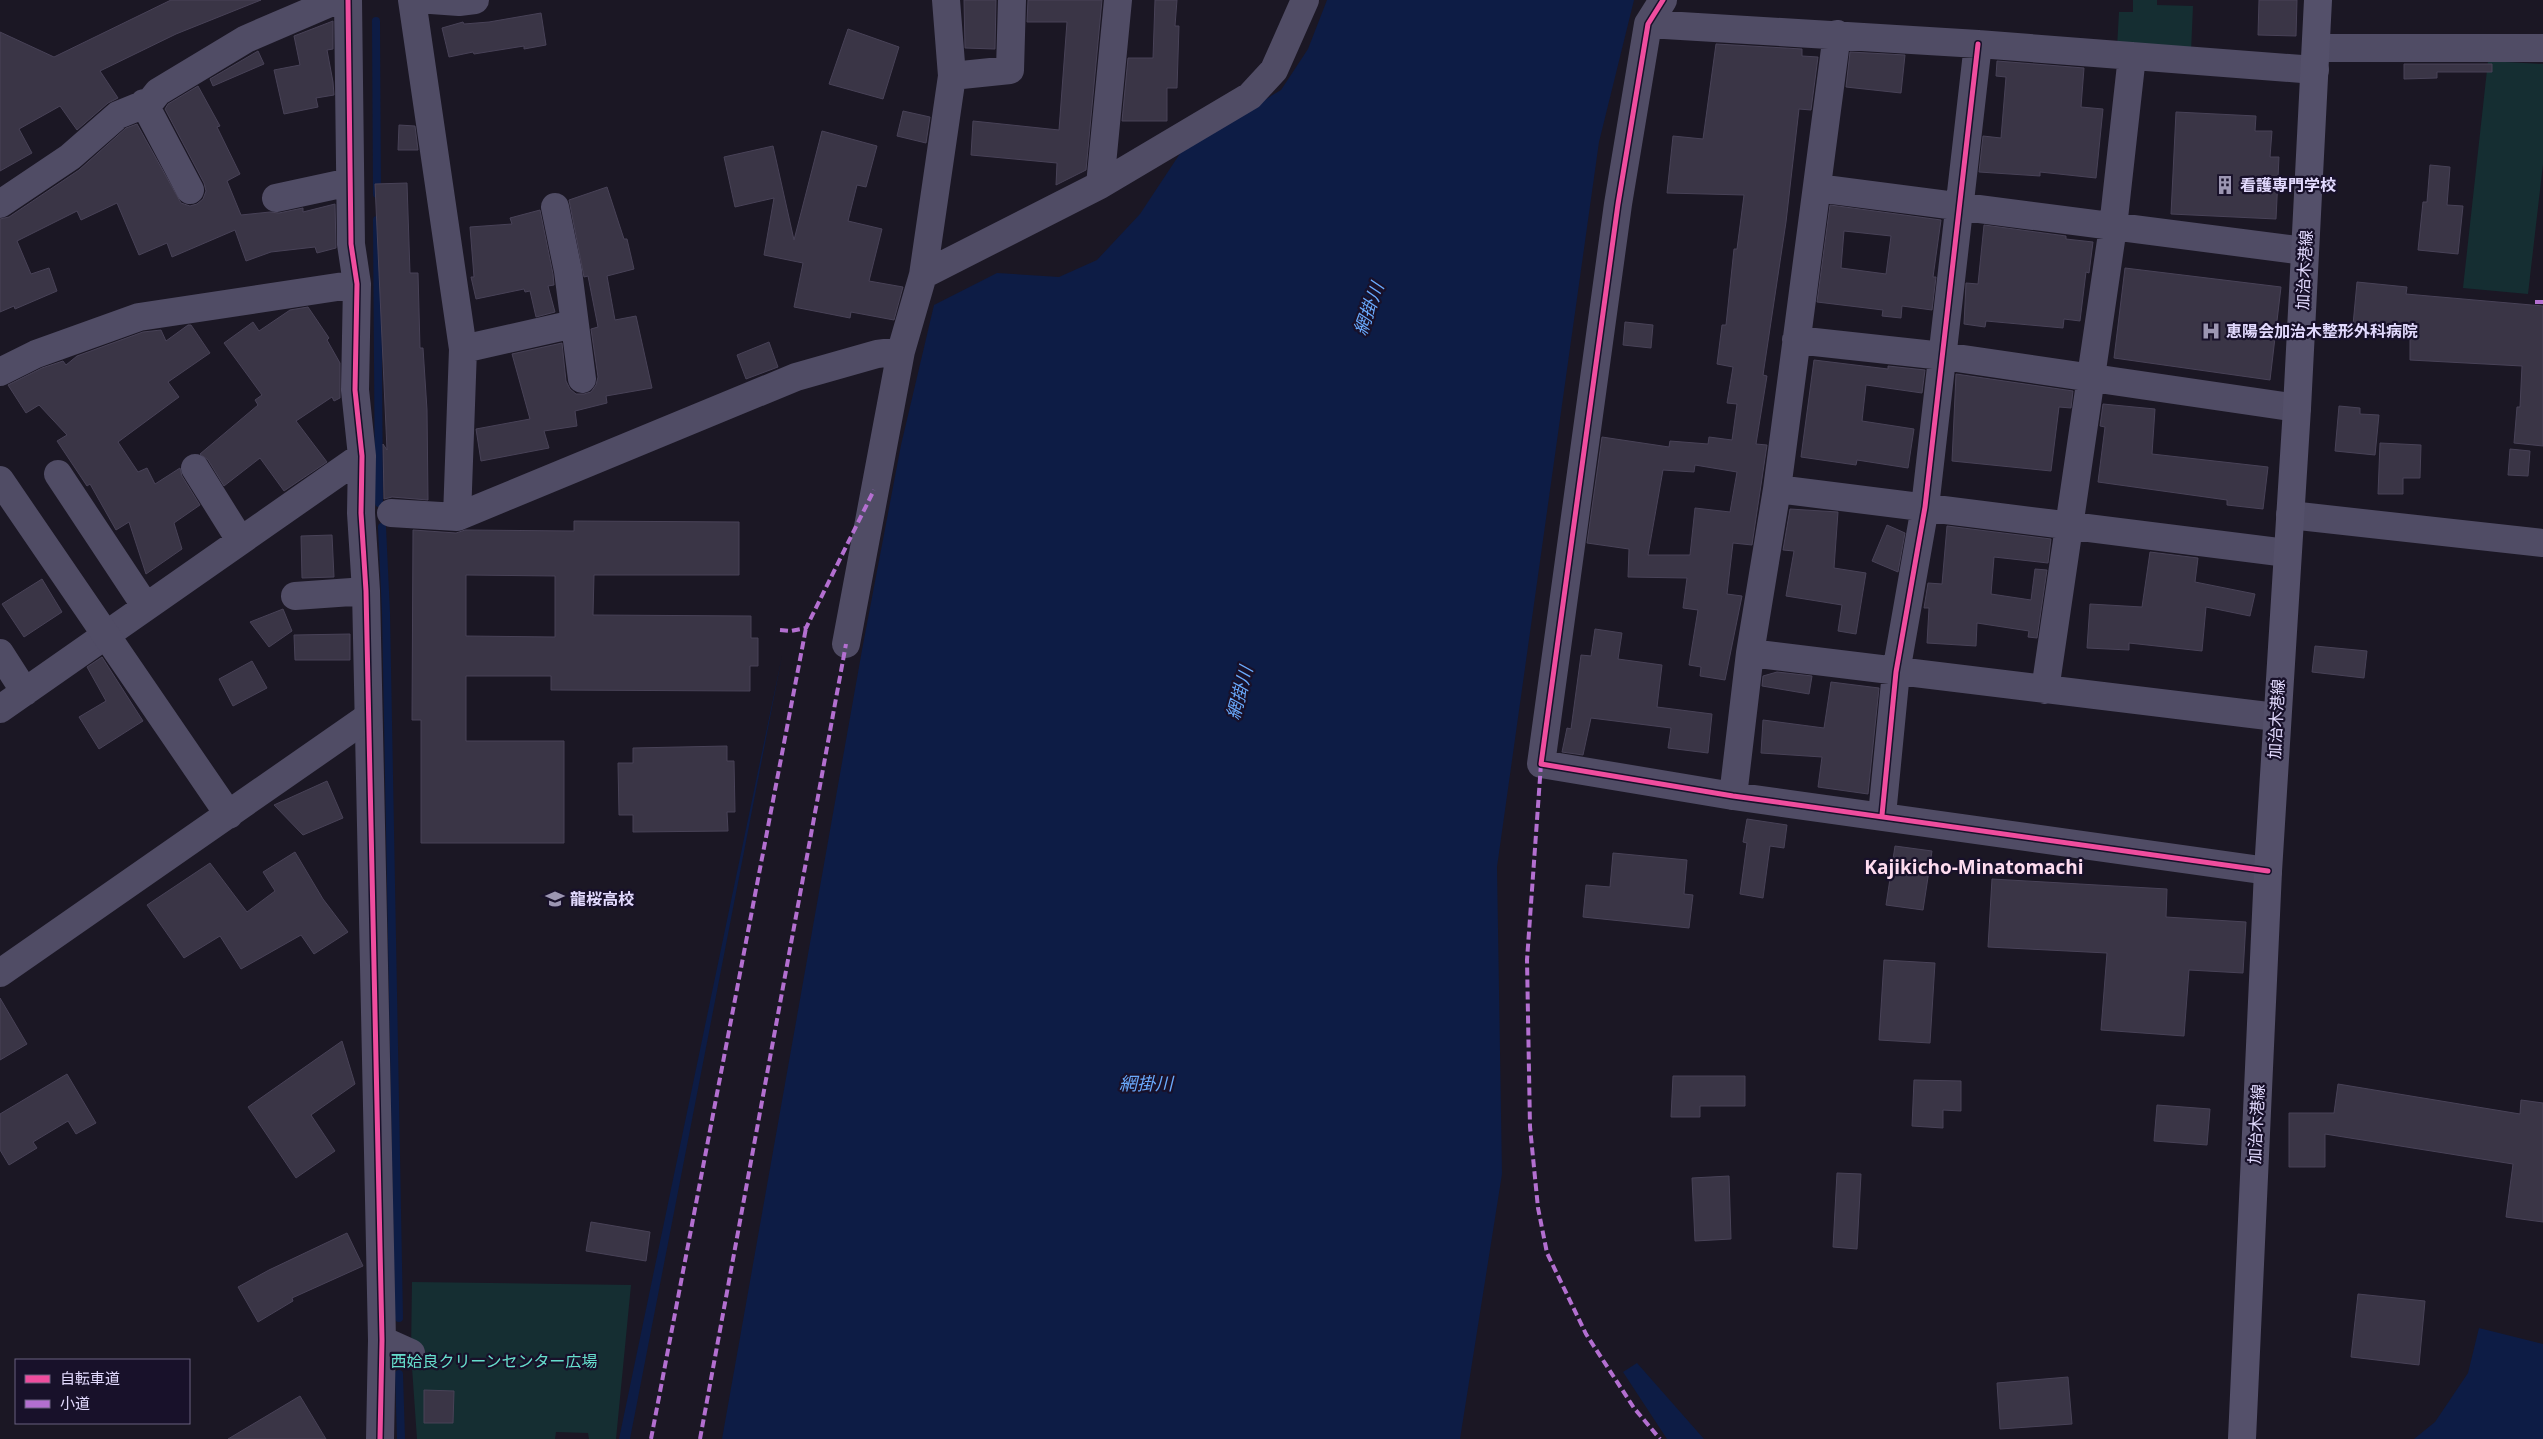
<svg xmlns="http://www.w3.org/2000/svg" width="2543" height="1439" font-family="'Open Sans','Noto Sans JP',sans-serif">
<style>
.green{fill:#152e32}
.water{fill:#0d1c45}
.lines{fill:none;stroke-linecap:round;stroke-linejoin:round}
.stream{stroke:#0d1c45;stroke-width:8}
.building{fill:#3a3546;stroke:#484257;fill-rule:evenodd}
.minor{stroke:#504c65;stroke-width:28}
.tertiary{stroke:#504c65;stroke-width:28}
.secondary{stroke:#54506a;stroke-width:28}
.quiet{stroke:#b36fd0;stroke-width:4;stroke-dasharray:8 4;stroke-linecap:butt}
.cycleway-casing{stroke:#18112a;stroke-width:8}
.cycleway{stroke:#ef4d9e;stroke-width:5}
.labels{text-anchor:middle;stroke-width:4.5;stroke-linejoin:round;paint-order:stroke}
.poi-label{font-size:16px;font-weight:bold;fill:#e2dafe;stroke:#18112a;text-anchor:start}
.street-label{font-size:16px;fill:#e2dafe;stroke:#18112a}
.park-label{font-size:16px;fill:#66dfcd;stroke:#18112a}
.water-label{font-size:18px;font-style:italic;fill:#6aaafd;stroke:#18112a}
.quarter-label{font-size:19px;font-weight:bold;fill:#fedcef;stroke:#18112a}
</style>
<rect width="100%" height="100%" fill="#1b1724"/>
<!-- green -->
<path class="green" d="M 2133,0 L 2157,0 L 2157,5 L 2193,6 L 2191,52 L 2117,48 L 2119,12 L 2133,12 Z
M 2488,61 L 2543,64 L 2543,164 L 2528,294 L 2463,288 Z
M 412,1282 L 631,1285 L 616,1439 L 589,1439 L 588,1433 L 556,1432 L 555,1439 L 417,1439 L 411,1353 Z"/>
<!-- water -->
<path class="water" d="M 1327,0 L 1634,0 L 1599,142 L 1497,867 L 1502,1174 L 1460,1439 L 722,1439 L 862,650 L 901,445 L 934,305 L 997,273 L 1059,277 L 1097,260 L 1140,214 L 1183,149 L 1281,90 L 1308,49 Z
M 782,656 L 630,1439 L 619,1439 Z
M 2479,1328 L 2543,1344 L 2543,1439 L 2414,1439 L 2435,1422 L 2468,1373 Z
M 1637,1363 L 1704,1439 L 1667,1439 L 1623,1372 Z"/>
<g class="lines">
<!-- stream -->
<path class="stream" d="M 376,21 L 377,194
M 377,220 L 379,503
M 382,527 L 386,613 L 399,1318
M 399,1374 L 401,1439"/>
</g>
<!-- building -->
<path class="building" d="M 171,0 L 261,0 L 176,34 L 100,71 L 118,98 L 108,103 L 77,130 L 60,106 L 19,129 L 32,153 L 0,171 L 0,32 L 54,57 Z
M 964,0 L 996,0 L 995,49 L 965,48 Z
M 1028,0 L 1102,0 L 1086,170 L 1056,185 L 1057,163 L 971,155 L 973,121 L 1059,130 L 1067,22 L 1027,22 Z
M 1155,0 L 1177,0 L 1175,26 L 1179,26 L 1177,88 L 1167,88 L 1167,121 L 1122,121 L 1128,58 L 1153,58 Z
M 2259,0 L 2297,0 L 2296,36 L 2258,35 Z
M 541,13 L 546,45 L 524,49 L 524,46 L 474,54 L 473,52 L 449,57 L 442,28 L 463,22 L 464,24 L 489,22 Z
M 333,21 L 333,49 L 327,50 L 333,82 L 334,95 L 316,98 L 318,107 L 284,114 L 274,70 L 300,65 L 294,36 Z
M 848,29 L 899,47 L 883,99 L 829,84 Z
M 1716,44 L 1802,49 L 1802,56 L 1818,57 L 1811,110 L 1799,109 L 1786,222 L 1763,375 L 1767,376 L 1756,444 L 1767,445 L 1752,545 L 1733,543 L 1727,594 L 1742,596 L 1725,680 L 1700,676 L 1701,667 L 1689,665 L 1698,610 L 1683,608 L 1687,578 L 1628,577 L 1629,549 L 1587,543 L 1602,437 L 1669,447 L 1670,441 L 1708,444 L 1709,437 L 1732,440 L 1737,404 L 1727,403 L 1733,367 L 1717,364 L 1722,325 L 1726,325 L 1734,249 L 1737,249 L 1744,195 L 1667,193 L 1673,136 L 1703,139 ZM 1695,465 L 1737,472 L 1730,512 L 1695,508 L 1690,555 L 1648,555 L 1663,470 L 1694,472 Z
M 258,51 L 264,64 L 213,86 L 210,79 Z
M 1850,52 L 1905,55 L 1901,93 L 1846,87 Z
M 1997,61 L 2084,68 L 2081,107 L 2103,109 L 2096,178 L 2040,172 L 2040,176 L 1979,172 L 1983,136 L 2001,138 L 2006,77 L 1996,76 Z
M 2404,64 L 2492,64 L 2492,72 L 2437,72 L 2437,78 L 2404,79 Z
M 198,86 L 220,126 L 217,127 L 240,174 L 227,181 L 241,215 L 270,212 L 279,213 L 303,208 L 303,212 L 335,204 L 336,248 L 317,253 L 315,247 L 271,252 L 246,261 L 235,230 L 172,257 L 167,243 L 139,255 L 117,203 L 81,220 L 77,211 L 17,241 L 31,274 L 49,268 L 57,291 L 15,309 L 14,306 L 0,312 L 0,219 L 9,217 L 79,170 L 126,128 L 137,124 L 181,203 L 190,206 L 197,204 L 203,199 L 206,191 L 204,183 L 165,109 L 168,104 Z
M 903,111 L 930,117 L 926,143 L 897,136 Z
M 2176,112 L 2256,116 L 2255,131 L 2272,131 L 2270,157 L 2279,157 L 2276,219 L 2171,214 Z
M 399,125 L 415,126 L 418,150 L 398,150 Z
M 822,131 L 877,146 L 866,187 L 857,185 L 848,221 L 882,229 L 869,281 L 903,287 L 894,320 L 851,312 L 850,318 L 794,307 L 803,263 L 764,255 L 774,198 L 735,207 L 724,157 L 773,146 L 794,240 Z
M 2430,165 L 2450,167 L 2447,205 L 2463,206 L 2458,254 L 2418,250 L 2423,202 L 2427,202 Z
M 407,183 L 410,273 L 418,273 L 420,348 L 423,348 L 427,410 L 428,500 L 392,497 L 384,499 L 383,444 L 387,450 L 375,184 Z
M 607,187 L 624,239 L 627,239 L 634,269 L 607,276 L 615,320 L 636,316 L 652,388 L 606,396 L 607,403 L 575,411 L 577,426 L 544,431 L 549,448 L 481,461 L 476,429 L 530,419 L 512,354 L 562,343 L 566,381 L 570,389 L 576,394 L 584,394 L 591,392 L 596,385 L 598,377 L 591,329 L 598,327 L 588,276 L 584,277 L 569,200 Z
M 1830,205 L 1941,220 L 1933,277 L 1936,277 L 1932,310 L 1902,306 L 1901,318 L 1882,316 L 1883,310 L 1817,302 ZM 1844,231 L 1891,236 L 1886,274 L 1841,268 Z
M 540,210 L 553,274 L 554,285 L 548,286 L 555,312 L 536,317 L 530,291 L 525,292 L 524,289 L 476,299 L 471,277 L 474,277 L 470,227 L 512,224 L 510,218 Z
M 1984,225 L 2066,236 L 2066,239 L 2093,242 L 2089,273 L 2086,272 L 2080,321 L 2064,319 L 2063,328 L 1986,321 L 1985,327 L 1964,324 L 1966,283 L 1978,284 Z
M 2125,268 L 2281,287 L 2270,380 L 2114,358 Z
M 2357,282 L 2407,287 L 2406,294 L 2543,306 L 2543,446 L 2514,443 L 2517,407 L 2520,407 L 2522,366 L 2410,360 L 2410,330 L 2353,325 Z
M 308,307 L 329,338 L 327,340 L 340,363 L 340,398 L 334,401 L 332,397 L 296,421 L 327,462 L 284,491 L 260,458 L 224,486 L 208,460 L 200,454 L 258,405 L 255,400 L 262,395 L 224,343 L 253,322 L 259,331 L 290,310 Z
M 1625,322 L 1653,325 L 1651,348 L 1623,345 Z
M 188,325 L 191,325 L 210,353 L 168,382 L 179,397 L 118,442 L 138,472 L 147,468 L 155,484 L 180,468 L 182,476 L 200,505 L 174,523 L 182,549 L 146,574 L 129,522 L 116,530 L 90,484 L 87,486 L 57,441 L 67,435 L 39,405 L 26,413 L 8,385 L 42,368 L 63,361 L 66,365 L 77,356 L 143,332 L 161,330 L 166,341 Z
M 769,342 L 778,367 L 746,379 L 737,355 Z
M 1814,360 L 1888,369 L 1888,366 L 1925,370 L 1922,393 L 1866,385 L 1862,421 L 1914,429 L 1908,468 L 1857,460 L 1856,465 L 1801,457 Z
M 1956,374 L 2073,391 L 2071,408 L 2059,407 L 2051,471 L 1952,461 Z
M 2103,404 L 2155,409 L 2152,454 L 2268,467 L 2263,509 L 2227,505 L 2227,500 L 2098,482 L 2105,427 L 2100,426 Z
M 2339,406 L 2360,408 L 2360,414 L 2379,415 L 2375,455 L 2335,451 Z
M 2380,443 L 2421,445 L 2420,478 L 2403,478 L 2403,494 L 2378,494 Z
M 2510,449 L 2530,451 L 2528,476 L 2508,475 Z
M 1790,509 L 1838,512 L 1834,568 L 1866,573 L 1856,634 L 1838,631 L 1842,605 L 1786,596 L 1794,551 L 1783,550 Z
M 574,521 L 739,522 L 739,575 L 594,575 L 593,615 L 751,616 L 751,638 L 758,638 L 758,666 L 750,666 L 750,691 L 551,690 L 551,676 L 466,676 L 466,741 L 564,741 L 564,843 L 421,843 L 421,720 L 412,720 L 413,530 L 456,533 L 465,530 L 574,531 ZM 466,575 L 555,576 L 555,637 L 466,636 Z
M 1887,525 L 1905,533 L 1898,572 L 1872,561 Z
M 1947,526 L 2051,539 L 2048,563 L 1994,557 L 1991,594 L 2031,600 L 2035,569 L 2047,570 L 2037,638 L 2028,637 L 2029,631 L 1977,623 L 1976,646 L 1927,643 L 1929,608 L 1924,608 L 1928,583 L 1942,584 Z
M 332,535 L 334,577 L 302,578 L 301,536 Z
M 2150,552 L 2198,558 L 2195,582 L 2255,594 L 2250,616 L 2206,607 L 2202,651 L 2129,643 L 2129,650 L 2087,648 L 2090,604 L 2142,607 Z
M 42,579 L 62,612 L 24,637 L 2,604 Z
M 283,609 L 292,631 L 269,647 L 250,622 Z
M 1595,629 L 1622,633 L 1618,659 L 1662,665 L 1657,707 L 1712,714 L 1708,753 L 1668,748 L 1671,728 L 1591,718 L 1583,755 L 1562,752 L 1567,728 L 1571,729 L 1581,655 L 1591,656 Z
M 350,634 L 350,660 L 295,660 L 294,635 Z
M 2315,646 L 2367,651 L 2364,678 L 2312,672 Z
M 102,657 L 143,721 L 99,749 L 79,717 L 106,701 L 87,667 Z
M 252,661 L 267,688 L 233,706 L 219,679 Z
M 1777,672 L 1812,676 L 1809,694 L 1762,686 L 1763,676 Z
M 1831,682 L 1879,688 L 1868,794 L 1818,787 L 1822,757 L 1761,753 L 1763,720 L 1824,728 Z
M 727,746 L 727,761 L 734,761 L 735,812 L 727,812 L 728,831 L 633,832 L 633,815 L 619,815 L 618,763 L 633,763 L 633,748 Z
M 327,781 L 343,818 L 303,835 L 274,805 Z
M 1747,819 L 1787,825 L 1784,848 L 1770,846 L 1763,898 L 1740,894 L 1747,843 L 1743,842 Z
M 1895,846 L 1932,851 L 1923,910 L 1886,905 Z
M 295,852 L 323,899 L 348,932 L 314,954 L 301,935 L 241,969 L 220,936 L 184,958 L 147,905 L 210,863 L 247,912 L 275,891 L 263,872 Z
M 1613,853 L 1687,860 L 1684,894 L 1693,895 L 1689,928 L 1583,917 L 1586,885 L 1610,887 Z
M 1992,879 L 2167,889 L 2166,917 L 2246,922 L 2243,973 L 2189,970 L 2184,1036 L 2101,1030 L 2107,953 L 1988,947 Z
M 1884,960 L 1935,963 L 1930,1043 L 1879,1040 Z
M 0,998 L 27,1044 L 0,1060 Z
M 342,1041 L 355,1084 L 311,1115 L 335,1151 L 296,1178 L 248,1107 Z
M 67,1074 L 96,1123 L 76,1134 L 68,1121 L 33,1142 L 37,1148 L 9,1165 L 0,1150 L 0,1114 Z
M 1673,1076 L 1745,1076 L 1745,1106 L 1700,1106 L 1700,1117 L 1671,1117 Z
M 1914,1080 L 1961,1081 L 1961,1111 L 1943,1110 L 1943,1128 L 1912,1126 Z
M 2338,1084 L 2520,1114 L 2521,1100 L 2543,1103 L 2543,1222 L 2506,1217 L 2513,1164 L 2325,1134 L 2325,1167 L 2289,1167 L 2289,1113 L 2334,1113 Z
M 2157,1105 L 2210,1109 L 2207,1145 L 2154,1141 Z
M 1837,1173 L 1861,1174 L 1857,1249 L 1833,1247 Z
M 1729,1176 L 1731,1239 L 1695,1241 L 1692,1178 Z
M 591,1222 L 650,1232 L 646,1261 L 586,1251 Z
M 347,1233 L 363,1266 L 292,1298 L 293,1301 L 258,1322 L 238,1287 L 269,1270 Z
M 2358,1294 L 2425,1301 L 2419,1365 L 2351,1357 Z
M 2068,1377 L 2072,1424 L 2000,1429 L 1997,1383 Z
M 424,1390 L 454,1391 L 453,1423 L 424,1423 Z
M 300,1396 L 326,1439 L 228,1439 Z"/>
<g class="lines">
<!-- minor -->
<path class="minor" d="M 348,0 L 351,244 L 357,284 L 355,390 L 362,456 L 361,513 L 366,591 L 382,1340 L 380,1439
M 412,0 L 463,349 L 457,517
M 431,0 L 459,2 L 475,0
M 1663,0 L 1648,24 L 1618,204 L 1541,764 L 1733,796 L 2268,871
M 1648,24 L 1978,44 L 2315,70
M 2316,48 L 2543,48
M 952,76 L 1010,70 L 1012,0
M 144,103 L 190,190
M 1100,185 L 1118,0
M 1817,188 L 2305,251
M 276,198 L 350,182
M 0,204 L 70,157 L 118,115 L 150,102 L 158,92 L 246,39 L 337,0
M 555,207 L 568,271 L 582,379
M 923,275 L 1100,185 L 1250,96 L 1274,70 L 1305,0
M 1796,340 L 1943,356 L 2297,408
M 463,349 L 574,324
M 0,372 L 36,354 L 139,317 L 357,284
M 195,468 L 240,540
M 58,474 L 146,607
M 1777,489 L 2287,553
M 391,513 L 457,517 L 796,377 L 877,354 L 901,351
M 295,596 L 366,591
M 846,644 L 901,351 L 923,275 L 952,76 L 946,0
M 0,653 L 25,692
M 1750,653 L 2276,717
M 2045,690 L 2113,227 L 2132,56
M 0,709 L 362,456
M 1733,796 L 1750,653 L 1777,489 L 1837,34
M 1882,815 L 1896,672 L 1925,507 L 1978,44
M 382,1340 L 411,1353"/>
<!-- tertiary -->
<path class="tertiary" d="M 0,480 L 229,815
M 2290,515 L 2543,543
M 0,973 L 368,717"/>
<!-- secondary -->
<path class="secondary" d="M 2242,1439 L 2268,871 L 2297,408 L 2318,0"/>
<!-- quiet -->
<path class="quiet" d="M 2535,302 L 2543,302
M 780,630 L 791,631 L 806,628 L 874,490
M 1541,764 L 1527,960 L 1530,1127 L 1538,1208 L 1547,1253 L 1586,1334 L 1634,1408 L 1660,1439
M 651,1439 L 806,628
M 700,1439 L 846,644"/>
<!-- cycleway casing -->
<g class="cycleway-casing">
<path id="cycleway" d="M 348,0 L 351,244 L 357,284 L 355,390 L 362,456 L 361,513 L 366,591 L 382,1340 L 380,1439
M 1663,0 L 1648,24 L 1618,204 L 1541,764 L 1733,796 L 2268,871
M 1882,815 L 1896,672 L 1925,507 L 1978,44"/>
</g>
<!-- cycleway -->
<use href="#cycleway" class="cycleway"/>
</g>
<!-- icons -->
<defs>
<g id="building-bare" transform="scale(1.5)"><path d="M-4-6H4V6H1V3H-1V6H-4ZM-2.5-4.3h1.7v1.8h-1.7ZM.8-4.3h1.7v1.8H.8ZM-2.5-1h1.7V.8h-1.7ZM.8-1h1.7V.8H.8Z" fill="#9c96b2" stroke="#18112a" stroke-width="2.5" paint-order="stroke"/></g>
<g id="hospital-bare" transform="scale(1.5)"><path d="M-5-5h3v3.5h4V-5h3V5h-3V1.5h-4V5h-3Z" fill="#9c96b2" stroke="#18112a" stroke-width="2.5" paint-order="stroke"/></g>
<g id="school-bare" transform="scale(1.5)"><path d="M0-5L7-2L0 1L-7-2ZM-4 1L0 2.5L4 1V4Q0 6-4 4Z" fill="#9c96b2" stroke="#18112a" stroke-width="2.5" paint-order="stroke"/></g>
</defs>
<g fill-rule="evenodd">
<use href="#building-bare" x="2225" y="185"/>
<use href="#hospital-bare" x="2211" y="331"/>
<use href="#school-bare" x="555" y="899"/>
</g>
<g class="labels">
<!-- poi labels -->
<g class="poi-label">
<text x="2240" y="191">看護専門学校</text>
<text x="2226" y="337">恵陽会加治木整形外科病院</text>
<text x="570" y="905">龍桜高校</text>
</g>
<!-- street labels -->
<g class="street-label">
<text transform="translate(2304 270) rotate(-87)" y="6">加治木港線</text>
<text transform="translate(2276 719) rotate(-87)" y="6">加治木港線</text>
<text transform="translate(2256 1124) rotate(-87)" y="6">加治木港線</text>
</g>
<!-- park labels -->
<g class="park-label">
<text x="494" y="1367">西姶良クリーンセンター広場</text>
</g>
<!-- water labels -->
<g class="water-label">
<text transform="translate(1369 309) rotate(-70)" y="6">網掛川</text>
<text transform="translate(1240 693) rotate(-75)" y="6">網掛川</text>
<text x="1146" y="1090">網掛川</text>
</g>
<!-- quarter labels -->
<g class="quarter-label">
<text x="1974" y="874">Kajikicho-Minatomachi</text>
</g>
</g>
<!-- legend -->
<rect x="15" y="1359" width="175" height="65" fill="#18112a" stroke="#69617f"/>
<rect x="25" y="1375" width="25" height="8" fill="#ef4d9e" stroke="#69617f"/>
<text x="60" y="1384" font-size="15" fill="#e2dafe">自転車道</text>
<rect x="25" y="1400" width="25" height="8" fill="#b36fd0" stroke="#69617f"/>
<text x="60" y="1409" font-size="15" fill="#e2dafe">小道</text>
</svg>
